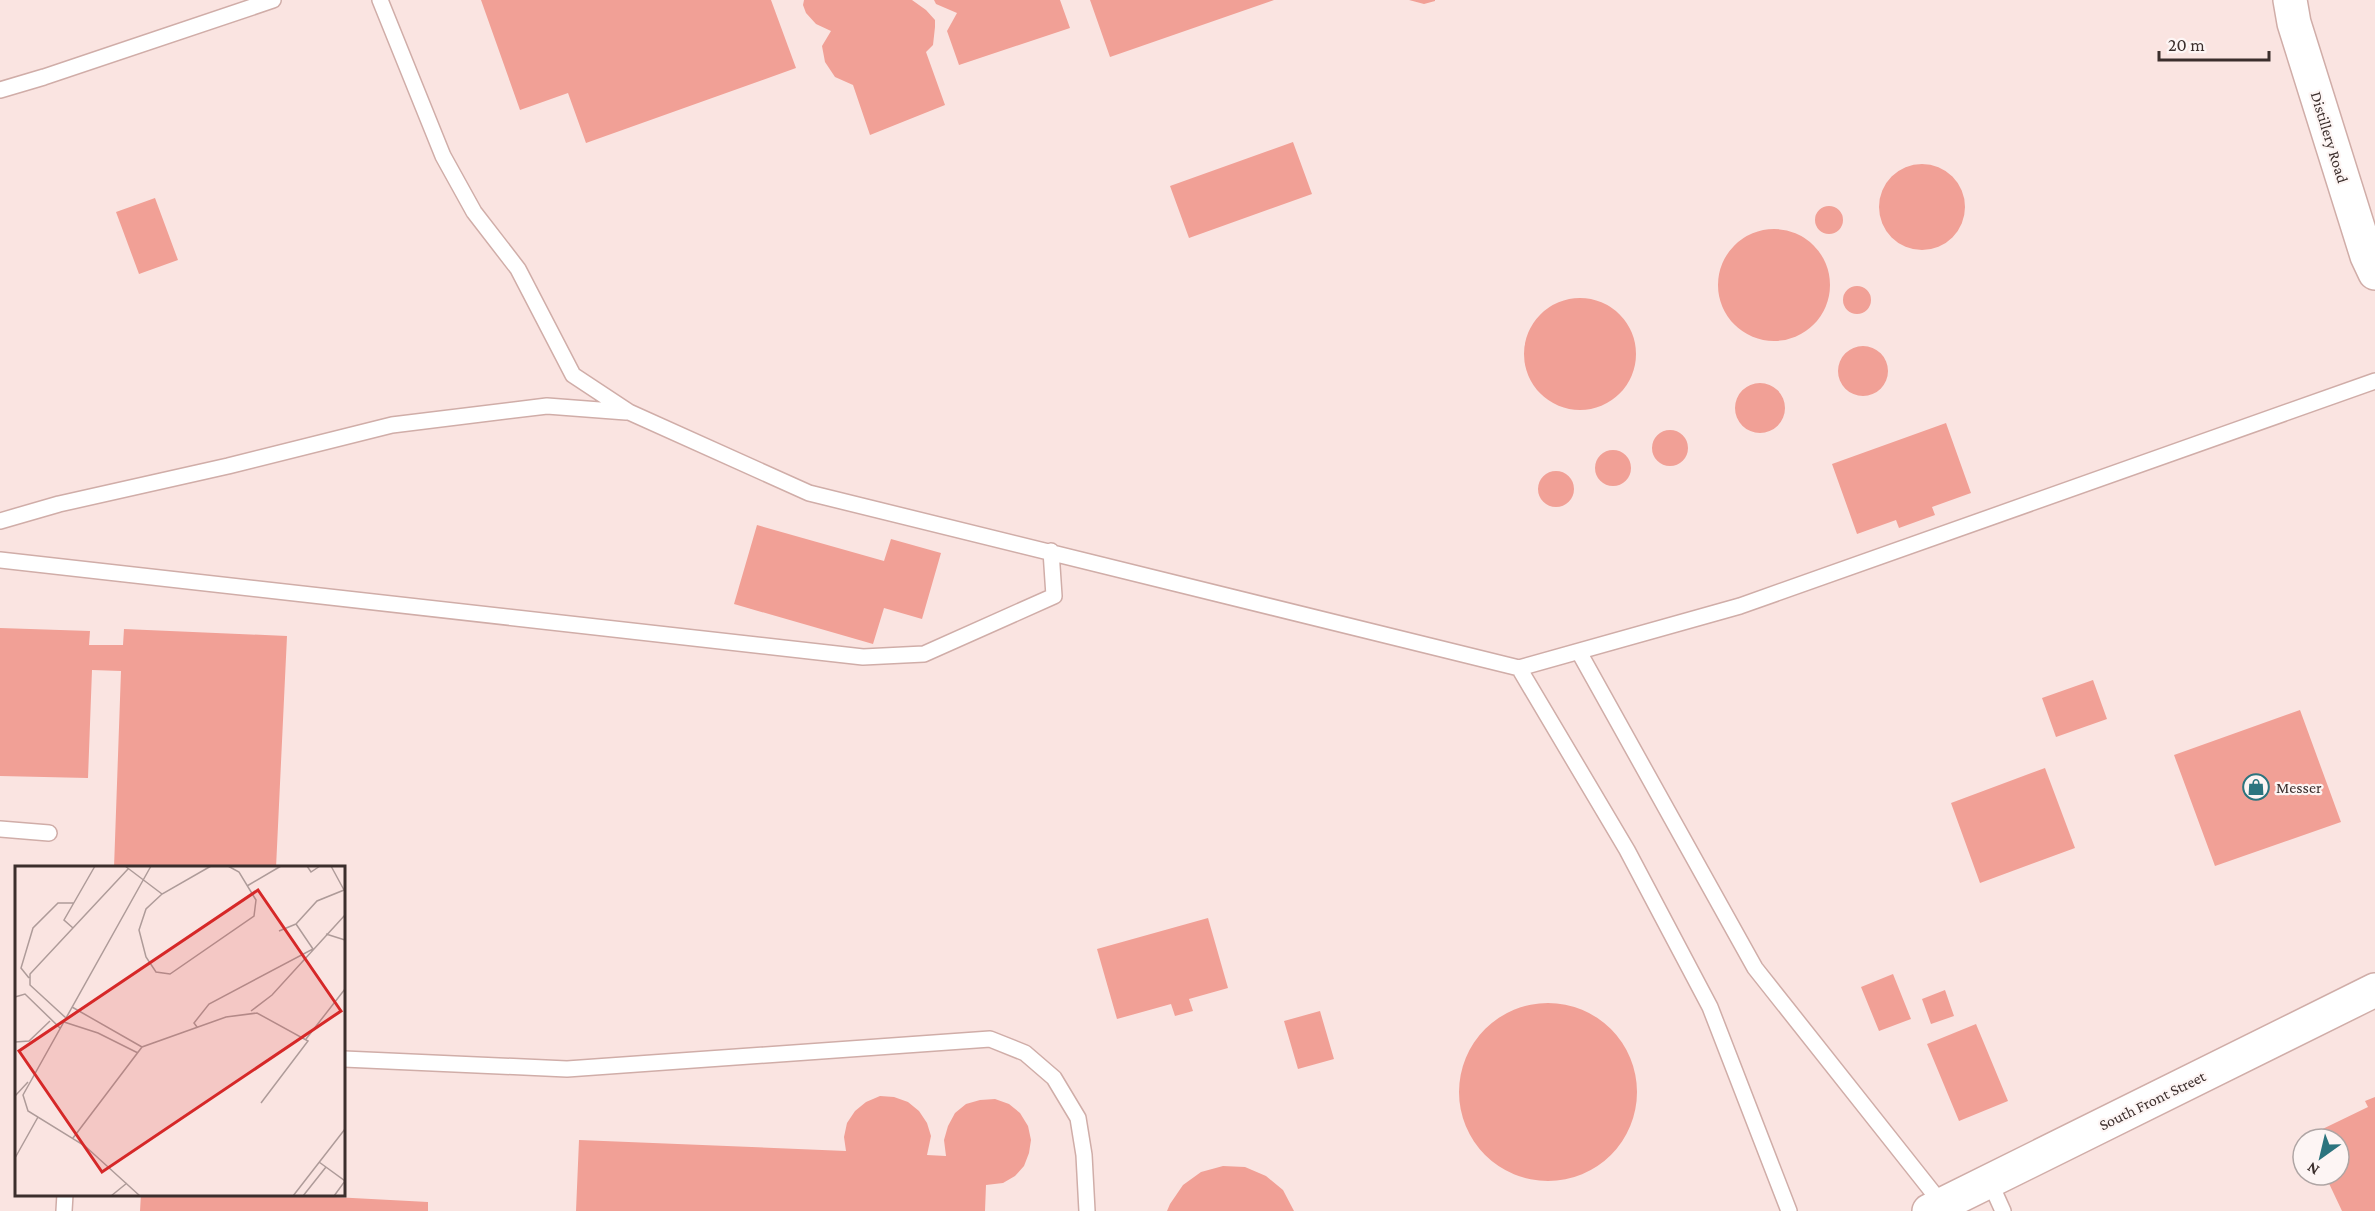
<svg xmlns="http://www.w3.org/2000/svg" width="2375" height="1211" font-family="'Crimson Pro',serif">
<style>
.building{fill:#f1a096}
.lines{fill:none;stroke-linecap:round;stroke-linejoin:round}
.lane-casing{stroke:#d0ada8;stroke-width:18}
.secondary-casing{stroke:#d0ada8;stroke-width:36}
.lane{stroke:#fff;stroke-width:15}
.secondary{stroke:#fff;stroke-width:33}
.labels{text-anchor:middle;stroke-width:4.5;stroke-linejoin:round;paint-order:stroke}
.street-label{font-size:16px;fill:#3b2e2c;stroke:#fdf5f4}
.poi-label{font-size:16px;fill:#3b2e2c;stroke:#fdf5f4;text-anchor:start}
.inset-road{fill:none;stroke:#ae9b99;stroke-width:1.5}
.view{fill:#d62828;fill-opacity:0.15;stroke:#d62828;stroke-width:3}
.inset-edge{fill:none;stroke:#3b2e2c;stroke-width:3}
</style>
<rect width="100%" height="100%" fill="#fae4e1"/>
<!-- building -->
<path class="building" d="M 481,0 L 771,0 L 796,68 L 586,143 L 568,93 L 520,110 Z
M 804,0 L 912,0 L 926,10 L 935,20 L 935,27 L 933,45 L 926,52 L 945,105 L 870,135 L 853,85 L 835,77 L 825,62 L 822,46 L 831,31 L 816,24 L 806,13 L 803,5 Z
M 934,0 L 1060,0 L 1070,28 L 959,65 L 947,31 L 957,13 L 936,4 Z
M 1090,0 L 1274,0 L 1110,57 Z
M 1409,0 L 1435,0 L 1435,1 L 1424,4 Z
M 1293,142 L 1312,194 L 1189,238 L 1170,186 Z
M1879 207a43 43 0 1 1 86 0a43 43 0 1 1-86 0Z
M 155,198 L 178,260 L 139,274 L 116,212 Z
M1815 220a14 14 0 1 1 28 0a14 14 0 1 1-28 0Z
M1718 285a56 56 0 1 1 112 0a56 56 0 1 1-112 0Z
M1843 300a14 14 0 1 1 28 0a14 14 0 1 1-28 0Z
M1524 354a56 56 0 1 1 112 0a56 56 0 1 1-112 0Z
M1838 371a25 25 0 1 1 50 0a25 25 0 1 1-50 0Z
M1735 408a25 25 0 1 1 50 0a25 25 0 1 1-50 0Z
M 1946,423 L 1971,493 L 1932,507 L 1935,515 L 1899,528 L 1896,520 L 1857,534 L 1832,464 Z
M1652 448a18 18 0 1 1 36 0a18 18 0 1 1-36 0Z
M1595 468a18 18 0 1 1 36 0a18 18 0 1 1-36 0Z
M1538 489a18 18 0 1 1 36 0a18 18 0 1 1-36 0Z
M 757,525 L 884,561 L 891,539 L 941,553 L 922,619 L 884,608 L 873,644 L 734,604 Z
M 0,628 L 90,631 L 89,645 L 123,645 L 124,629 L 287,636 L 276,868 L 114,868 L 121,671 L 92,670 L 88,778 L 0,776 Z
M 2093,680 L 2107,719 L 2056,737 L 2042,698 Z
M 2300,710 L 2341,822 L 2215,866 L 2174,755 Z
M 2045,768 L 2075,848 L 1980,883 L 1951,803 Z
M 1208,918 L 1228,988 L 1189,999 L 1193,1011 L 1175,1016 L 1171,1004 L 1117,1019 L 1097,949 Z
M 1893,974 L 1911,1019 L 1879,1031 L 1861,987 Z
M 1945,990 L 1954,1016 L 1931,1024 L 1922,999 Z
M1459 1092a89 89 0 1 1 178 0a89 89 0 1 1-178 0Z
M 1320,1011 L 1334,1059 L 1298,1069 L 1284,1021 Z
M 1976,1024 L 2008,1101 L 1959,1121 L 1927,1044 Z
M 880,1096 L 894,1097 L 908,1102 L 919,1111 L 927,1123 L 931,1136 L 927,1155 L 946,1156 L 944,1140 L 948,1126 L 955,1113 L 966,1104 L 980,1100 L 995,1099 L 1009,1104 L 1020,1113 L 1028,1126 L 1031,1140 L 1029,1153 L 1024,1166 L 1015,1176 L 1003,1183 L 986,1185 L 985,1211 L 576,1211 L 579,1140 L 846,1151 L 844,1137 L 847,1123 L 855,1111 L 866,1102 Z
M 2375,1097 L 2375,1211 L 2342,1211 L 2325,1175 L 2339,1175 L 2339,1139 L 2307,1139 L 2306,1137 L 2368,1107 L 2365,1101 Z
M 1223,1166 L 1245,1167 L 1266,1176 L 1283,1190 L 1294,1211 L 1167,1211 L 1170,1204 L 1183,1185 L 1201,1172 Z
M 141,1194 L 277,1194 L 428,1202 L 428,1211 L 140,1211 Z"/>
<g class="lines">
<!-- lane casing -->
<g class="lane-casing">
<path id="lane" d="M 380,0 L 443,156 L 474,212 L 518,269 L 573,375 L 629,412 L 809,493 L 1519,668 L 1740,606 L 2375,381
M 0,90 L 44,77 L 273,0
M 0,521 L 59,504 L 228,466 L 392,425 L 547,406 L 626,412
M 0,560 L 863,657 L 924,654 L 1054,596 L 1051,551
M 1579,652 L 1755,968 L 1942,1204
M 1519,668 L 1627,850 L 1710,1007 L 1789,1211
M 0,829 L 49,833
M 344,1059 L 567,1069 L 990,1039 L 1025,1053 L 1054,1078 L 1078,1118 L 1084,1155 L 1087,1211
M 1989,1180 L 2003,1211
M 64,1211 L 65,1194"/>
</g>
<!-- secondary casing -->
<g class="secondary-casing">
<path id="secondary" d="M 2290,0 L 2294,23 L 2367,256 L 2375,273
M 1929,1211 L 2375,990"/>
</g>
<!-- lane -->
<use href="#lane" class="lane"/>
<!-- secondary -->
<use href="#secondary" class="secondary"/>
</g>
<!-- icons -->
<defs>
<g id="shop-ring" transform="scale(1.35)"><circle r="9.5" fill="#fdf5f4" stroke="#2c747e" stroke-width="1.5"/><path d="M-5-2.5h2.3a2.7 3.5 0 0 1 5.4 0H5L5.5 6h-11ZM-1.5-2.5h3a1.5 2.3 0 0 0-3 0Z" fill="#2c747e"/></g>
</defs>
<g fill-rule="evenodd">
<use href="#shop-ring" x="2256" y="787"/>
</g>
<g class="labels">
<!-- street labels -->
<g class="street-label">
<text transform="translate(2330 137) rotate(73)" y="6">Distillery Road</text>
<text transform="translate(2152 1100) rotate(-26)" y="6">South Front Street</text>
</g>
<!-- poi labels -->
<g class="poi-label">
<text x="2276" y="793">Messer</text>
</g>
</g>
<!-- overview -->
<g transform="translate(15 866)">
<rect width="330" height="330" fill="#fae4e1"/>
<path class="inset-road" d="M 110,0 L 147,28M 196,0 L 147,28 L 131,43 L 124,64 L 131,91 L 141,106 L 155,108 L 239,50 L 241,34 L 224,6 L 213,0M 292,0 L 296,6 L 305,0M 232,20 L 266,0M 281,58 L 302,35 L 329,24 L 316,0M 58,62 L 49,54 L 80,0M 311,68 L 330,74M 14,112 L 6,102 L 18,62 L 43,37 L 59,37M 0,131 L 10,128 L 45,162M 57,141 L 127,181M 236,145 L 257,129 L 330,49M 51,152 L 15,119 L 15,108 L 113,3M 49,156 L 83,167 L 123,187M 182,161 L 179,157 L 194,138 L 298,83 L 281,58 L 264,65M 291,173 L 330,123M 0,176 L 14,175 L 35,155M 0,230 L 13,216M 58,272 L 127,181 L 211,151 L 242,147 L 293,175 L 246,237M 0,292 L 23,251M 304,296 L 330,315 L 319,330M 96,330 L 112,317M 125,330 L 70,280 L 13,245 L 8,229 L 136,0M 278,330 L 330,263M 288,330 L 311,301"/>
<path class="view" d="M 243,24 L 326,145 L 87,306 L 4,185 Z"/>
<rect width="330" height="330" class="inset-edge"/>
</g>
<!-- north arrow -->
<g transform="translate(2321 1157) rotate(214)"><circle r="28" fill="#fdf5f4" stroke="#afa5a4" stroke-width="1.5"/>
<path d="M0-4.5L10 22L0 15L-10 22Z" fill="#2c747e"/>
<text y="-9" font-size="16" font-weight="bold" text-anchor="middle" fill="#3b2e2c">N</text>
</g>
<!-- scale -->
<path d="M2159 51v9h110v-9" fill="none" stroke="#3b2e2c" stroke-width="3"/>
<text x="2168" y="51" font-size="18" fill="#3b2e2c" stroke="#fdf5f4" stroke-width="4.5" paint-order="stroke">20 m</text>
</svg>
